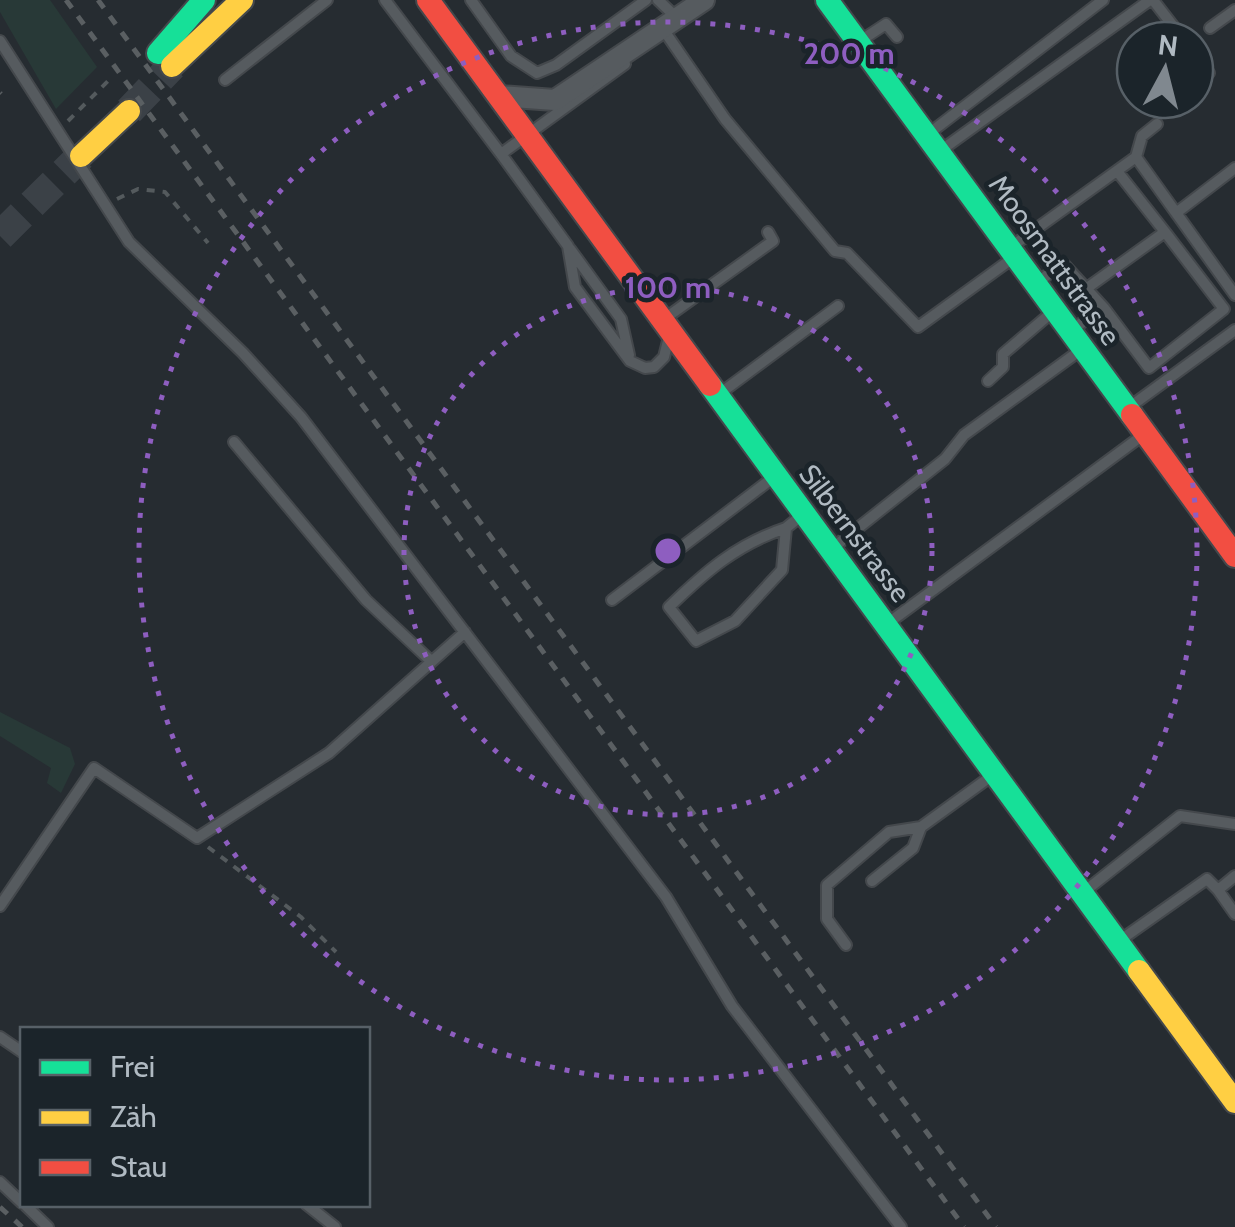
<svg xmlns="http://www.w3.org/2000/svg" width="1235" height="1227" font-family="Cabin,sans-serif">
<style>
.green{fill:#283937}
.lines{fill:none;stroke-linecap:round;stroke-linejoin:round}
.secondary-tunnel{stroke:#3b4147;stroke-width:30;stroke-dasharray:30 15;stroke-linecap:butt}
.lane-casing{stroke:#44484c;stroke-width:14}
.street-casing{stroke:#44484c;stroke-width:24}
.fast-casing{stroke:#44484c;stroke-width:26}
.slow-casing{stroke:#44484c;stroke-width:26}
.jam-casing{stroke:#44484c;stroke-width:26}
.path{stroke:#545a5d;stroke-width:4;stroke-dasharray:8 8;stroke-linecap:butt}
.lane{stroke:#565b5f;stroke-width:10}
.street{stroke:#565b5f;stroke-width:20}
.fast{stroke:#16e098;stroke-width:22}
.slow{stroke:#ffcf43;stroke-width:22}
.jam{stroke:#f24e42;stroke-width:22}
.rail{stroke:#5a5f62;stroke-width:5;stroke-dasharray:10 10;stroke-linecap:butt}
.ring{fill:none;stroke:#8e5ec0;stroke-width:5;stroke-dasharray:5 10}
.labels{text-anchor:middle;stroke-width:9;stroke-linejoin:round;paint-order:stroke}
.street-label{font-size:28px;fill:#b0bac2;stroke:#1b242a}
.centre{fill:#8e5ec0;stroke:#1b242a;stroke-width:5}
.ring-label{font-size:30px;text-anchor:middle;font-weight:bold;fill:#8e5ec0;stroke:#1b242a;stroke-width:9;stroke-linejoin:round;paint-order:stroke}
</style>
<rect width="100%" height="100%" fill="#262c31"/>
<!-- green -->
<path class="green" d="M 0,0 L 50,0 L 97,67 L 56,109 L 0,12 Z
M 0,712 L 70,748 L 75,764 L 61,793 L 47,783 L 51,768 L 0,736 Z"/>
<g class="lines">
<!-- secondary-tunnel -->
<path class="secondary-tunnel" d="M 129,111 L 172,66
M 0,236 L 81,156"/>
<!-- lane casing -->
<g class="lane-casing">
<path id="lane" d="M 385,0 L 501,154
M 471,0 L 511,56 L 537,73 L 556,65 L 646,0
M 658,0 L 678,19
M 1153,0 L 1184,40
M 1210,28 L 1235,10
M 660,32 L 663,29 L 725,119 L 835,251 L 847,253 L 918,327 L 1013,258
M 863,39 L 886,24 L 897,37
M 0,41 L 129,242 L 243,353 L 301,417 L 666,897 L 732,1006 L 901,1227
M 1195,54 L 1209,73 L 1195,85
M 625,64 L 501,154 L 568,246 L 575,287 L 630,361 L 645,368 L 654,367 L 664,357 L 668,341
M 225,80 L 327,0
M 1168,106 L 1176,100
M 931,132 L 1103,0
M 940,151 L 1150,0
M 1136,157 L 1142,136 L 1157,124
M 1117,171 L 1165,232
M 1176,213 L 1235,168
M 1011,247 L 1136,157 L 1235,295
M 570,249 L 621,319 L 629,355
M 1038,283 L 1062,262 L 1104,308
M 667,317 L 773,241 L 768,232
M 1071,330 L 1104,308 L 1149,368 L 1224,309 L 1165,232 L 1087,288
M 988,381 L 1003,367 L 1003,354 L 1050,314
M 722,392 L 838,306
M 1131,406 L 1235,330
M 234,442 L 366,600 L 431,661
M 786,528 C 737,544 705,572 669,607 L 696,641 L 735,621 L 782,570 L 786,528 L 802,515
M 834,547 L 945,459 L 964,435 L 1078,352
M 612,600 L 774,477
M 887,624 L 1143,435
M 872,881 L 913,848 L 921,827 L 990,777
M 1218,890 L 1235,914
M 1085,891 L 1180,816 L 1235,824
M 0,906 L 94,768 L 197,838 L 329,753 L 465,632
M 1119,941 L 1207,879 L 1218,890 L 1235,876
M 846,945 L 827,919 L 827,885 L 889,832 L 921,827
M 0,1037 L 22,1052
M 0,1182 L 22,1203
M 24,1204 L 48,1227
M 306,1204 L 335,1227"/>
</g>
<!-- street casing -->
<g class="street-casing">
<path id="street" d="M 499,96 L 555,100 L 704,0"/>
</g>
<!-- fast casing -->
<g class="fast-casing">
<path id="fast" d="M 827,0 L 1132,415
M 158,53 L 204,0
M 710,385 L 1139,971"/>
</g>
<!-- slow casing -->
<g class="slow-casing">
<path id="slow" d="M 172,66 L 242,0
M 81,156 L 129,111
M 1139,971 L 1235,1102"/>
</g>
<!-- jam casing -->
<g class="jam-casing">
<path id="jam" d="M 428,0 L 710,385
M 1132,415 L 1235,556"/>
</g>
<!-- path -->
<path class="path" d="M 68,121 L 111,78
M 117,199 L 138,189 L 165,192 L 208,243
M 208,847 L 301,917 L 336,952"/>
<!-- lane -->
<use href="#lane" class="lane"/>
<!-- street -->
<use href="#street" class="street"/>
<!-- fast -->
<use href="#fast" class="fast"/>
<!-- slow -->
<use href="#slow" class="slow"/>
<!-- jam -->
<use href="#jam" class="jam"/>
<!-- rail -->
<path class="rail" d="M 66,0 L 964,1227
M 98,0 L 996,1227
M 0,93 L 1,94
M 0,1207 L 22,1227"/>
</g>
<!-- distance rings -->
<g class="ring">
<circle cx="668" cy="551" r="264"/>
<circle cx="668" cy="551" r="529"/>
</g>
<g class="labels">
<!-- street labels -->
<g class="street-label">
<text transform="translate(1055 260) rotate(54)" y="10">Moosmattstrasse</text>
<text transform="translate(855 533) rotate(53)" y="10">Silbernstrasse</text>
</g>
</g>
<circle cx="668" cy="551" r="15" class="centre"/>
<g class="ring-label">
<text x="849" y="64">200 m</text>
<text x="668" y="298">100 m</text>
</g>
<!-- legend -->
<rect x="20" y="1027" width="350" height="180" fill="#1b242a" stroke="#576067" stroke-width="2.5"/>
<rect x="40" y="1060" width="50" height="15" fill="#16e098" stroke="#576067" stroke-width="2.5"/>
<text x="110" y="1077" font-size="30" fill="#b0bac2">Frei</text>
<rect x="40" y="1110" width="50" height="15" fill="#ffcf43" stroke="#576067" stroke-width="2.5"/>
<text x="110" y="1127" font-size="30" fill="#b0bac2">Zäh</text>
<rect x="40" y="1160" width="50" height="15" fill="#f24e42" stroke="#576067" stroke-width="2.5"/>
<text x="110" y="1177" font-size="30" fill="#b0bac2">Stau</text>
<!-- north arrow -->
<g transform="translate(1165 70) rotate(7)"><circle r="48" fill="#1b242a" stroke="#576067" stroke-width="2.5"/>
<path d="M0-8L18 38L0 25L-18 38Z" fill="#80888f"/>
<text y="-15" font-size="28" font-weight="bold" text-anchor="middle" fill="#b0bac2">N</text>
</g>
</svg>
